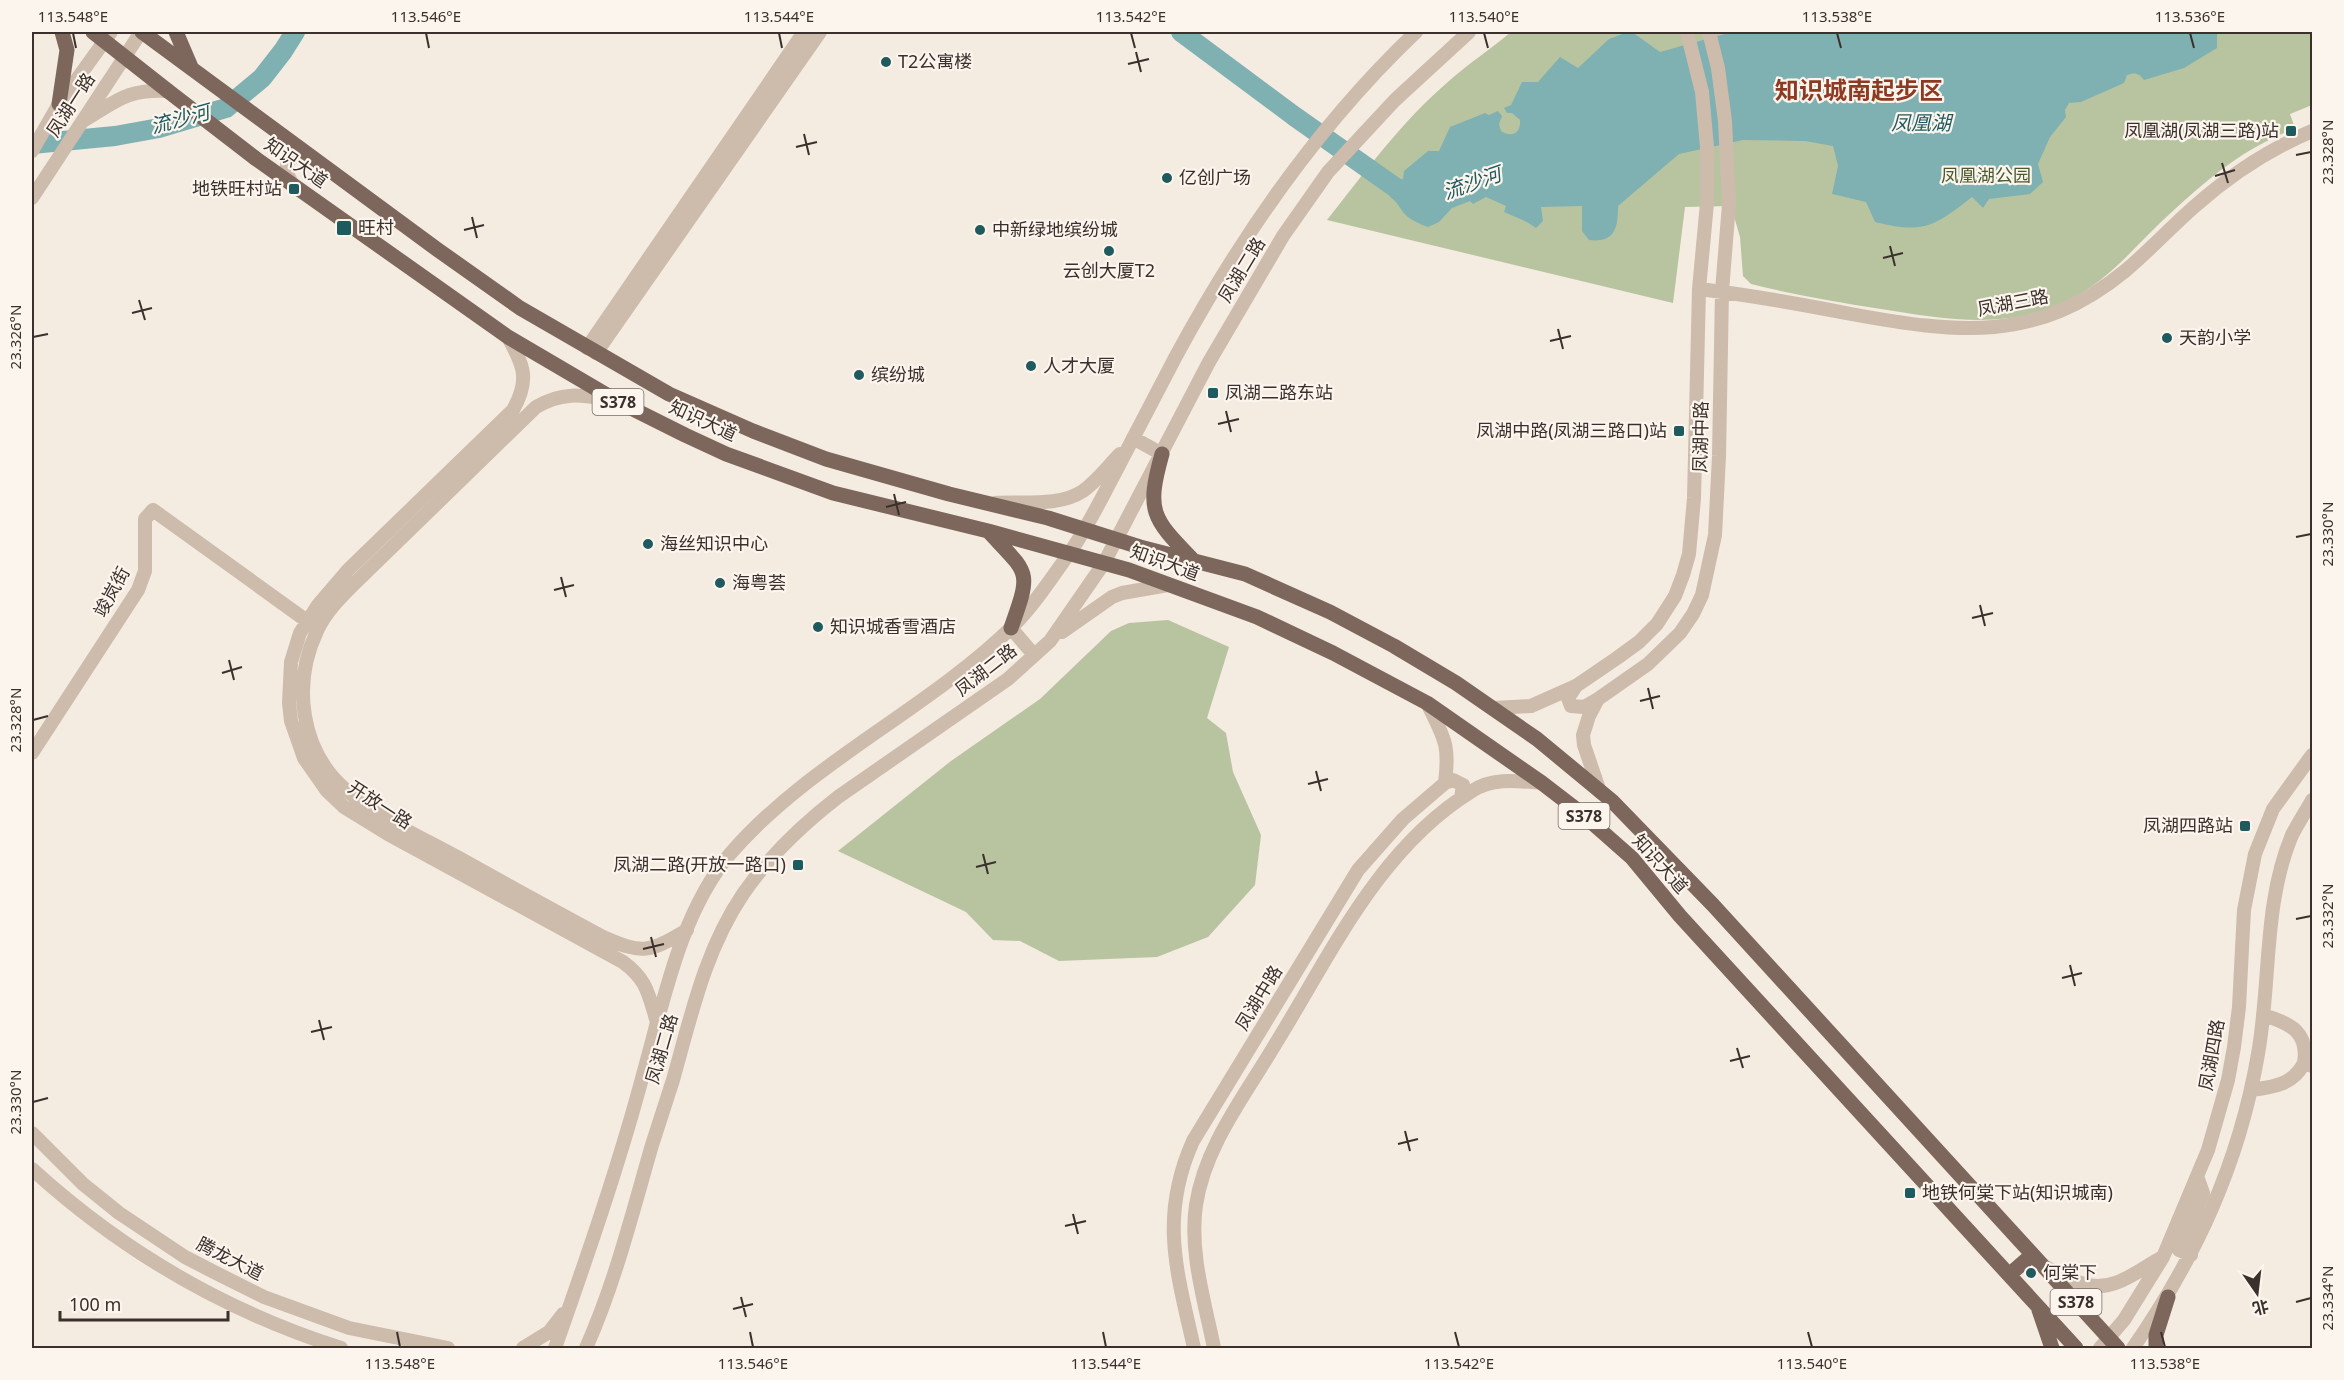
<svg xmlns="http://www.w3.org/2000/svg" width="2344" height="1380" font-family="'Noto Sans','Noto Sans SC',sans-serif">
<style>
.green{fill:#b8c4a0}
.water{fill:#7fb0b2}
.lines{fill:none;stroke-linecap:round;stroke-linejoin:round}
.river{stroke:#7fb0b2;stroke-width:20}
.minor{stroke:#cdbbac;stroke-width:14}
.major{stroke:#7d675c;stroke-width:15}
.major-bridge{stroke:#7d675c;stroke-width:15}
.ticks{fill:none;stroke:#3b302b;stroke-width:2}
.poi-dot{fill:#1f5a5e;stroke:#fbf5ee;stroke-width:2}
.labels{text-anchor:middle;stroke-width:4.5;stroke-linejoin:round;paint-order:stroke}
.shield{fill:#fbf5ee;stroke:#756b66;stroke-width:1.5}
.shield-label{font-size:16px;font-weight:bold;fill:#3b302b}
.poi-label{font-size:18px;fill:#3b302b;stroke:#fbf5ee;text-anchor:start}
.street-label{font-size:18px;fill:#3b302b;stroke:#fbf5ee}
.park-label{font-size:18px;fill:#4a5a2e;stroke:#fbf5ee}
.water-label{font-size:20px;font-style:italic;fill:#1f5a5e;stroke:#fbf5ee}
.district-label{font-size:24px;font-weight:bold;fill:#8c3b22;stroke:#fbf5ee}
.neatline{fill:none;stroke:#3b302b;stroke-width:2}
.ticks-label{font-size:15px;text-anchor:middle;fill:#3b302b}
</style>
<rect width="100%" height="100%" fill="#f4ebe1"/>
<!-- green -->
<path class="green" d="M 1511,32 L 2312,32 L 2312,105 L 2290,114 L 2295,128 C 2282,134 2267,140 2254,148 C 2226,164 2199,187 2175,209 C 2152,229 2133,252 2110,272 C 2039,334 1966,323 1881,309 C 1838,302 1794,295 1751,284 L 1743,276 L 1740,237 L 1731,206 L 1685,207 L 1673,303 L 1327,220 C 1365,172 1402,121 1449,81 C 1469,63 1491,49 1511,32 Z
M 1168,620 L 1229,647 L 1207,718 L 1226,733 L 1233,772 L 1261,835 L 1255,885 L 1208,937 L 1157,957 L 1059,961 L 1020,941 L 993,940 L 966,912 L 838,851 L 951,761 L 1040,699 L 1111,631 L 1129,623 Z"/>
<!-- water -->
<path class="water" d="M 1628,32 L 1632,32 L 1660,52 L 1732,32 L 2217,32 L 2217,48 L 2184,68 L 2144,80 C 2139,73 2135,72 2127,75 L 2124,83 L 2081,102 L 2069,103 L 2065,110 L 2066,117 L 2050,137 L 2038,164 L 2043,182 L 2030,194 L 1989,199 L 1983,208 L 1972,197 C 1934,227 1923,234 1875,222 L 1866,202 L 1832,194 L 1838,166 L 1833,146 L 1805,141 L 1743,140 L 1679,154 L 1618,206 C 1618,228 1615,243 1589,240 L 1582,231 L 1582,206 L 1541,207 L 1543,221 L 1536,228 L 1527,222 L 1504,212 L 1506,206 L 1486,197 L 1473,204 L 1470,201 L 1452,208 L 1439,222 L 1428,227 C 1420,224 1408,219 1403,212 C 1398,205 1397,202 1390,197 L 1403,179 L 1404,171 L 1428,151 L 1439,151 L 1450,127 L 1485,113 L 1489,115 L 1498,111 L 1502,116 L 1499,124 L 1501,131 C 1512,138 1521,133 1520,120 L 1512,113 L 1507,113 L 1504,108 L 1511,105 L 1522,82 L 1538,82 L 1560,57 L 1578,68 L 1609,39 Z"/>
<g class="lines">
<!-- river -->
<path class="river" d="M 1181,32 L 1294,116 L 1396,188 L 1421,193
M 32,144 L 115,136 L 159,128 L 226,108 L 262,78 L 283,51 L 295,32"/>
<!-- minor -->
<path class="minor" d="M 83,121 C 117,101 126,89 168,91
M 32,151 L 59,104 L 111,32
M 292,184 L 286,171 L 288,160 L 300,154 L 312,158
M 32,198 L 141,32
M 1699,289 C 1750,295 1800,304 1851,314 C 1956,333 2036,344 2125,271 C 2149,251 2171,227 2195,206 C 2230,175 2270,149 2312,131
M 508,337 C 524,366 530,380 513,410 L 348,570 L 318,605 L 300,633 L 291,662 L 289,703 L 291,721 L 304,758 L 327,791 L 344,807 L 388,834 L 623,962 C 646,979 648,992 656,1019
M 587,348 L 804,32
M 596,353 L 820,32
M 612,400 C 582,395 563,391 536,407 L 353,585 C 339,599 325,613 317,631 C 292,684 300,751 346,790 C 379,819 421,837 459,858 C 507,885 555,911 603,937 C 643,955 650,952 687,930
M 1133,438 L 1162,454
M 995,503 C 1023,501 1059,507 1083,491 C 1097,481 1108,466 1120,454
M 1011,628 L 1034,655
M 1062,632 L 1112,597 L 1122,593 L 1168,585
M 1576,686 L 1568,698 L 1571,706 L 1584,707 L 1598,699
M 1493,708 L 1531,706 L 1576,686 L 1617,658 L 1639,642 L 1657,624 L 1675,596 L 1683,575 L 1689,554 L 1694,498 L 1699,289 L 1707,203 L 1707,147 L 1702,92 L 1687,32
M 32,753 L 138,590 L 145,571 L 145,519 L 153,510 L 307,621
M 1445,783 L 1453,780 L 1463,785 L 1461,798
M 1600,792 L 1584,745 L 1583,735 L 1589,716 L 1598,699 L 1648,664 L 1680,633 L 1693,614 L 1702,595 L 1715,535 L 1719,456 L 1722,291 L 1729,204 L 1725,121 L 1718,68 L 1709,32
M 2263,1015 C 2290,1023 2309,1032 2304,1063 L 2312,1066
M 2251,1090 C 2273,1087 2293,1085 2304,1063
M 32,1133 L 83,1184 L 119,1213 L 185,1257 L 214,1272 L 264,1297 L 349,1328 L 448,1348
M 32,1169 C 122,1251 225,1311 341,1348
M 2191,1255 L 2179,1250 L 2203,1193 L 2197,1176
M 2045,1267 C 2057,1272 2070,1280 2084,1284 C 2113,1293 2137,1271 2161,1258
M 523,1348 L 549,1332 L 563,1314
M 555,1348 C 587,1257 619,1165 644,1071 C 664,999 681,912 730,854 C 808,763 928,710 1014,625 C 1034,605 1051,579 1068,555 C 1087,529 1101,499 1116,471 C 1136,432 1156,394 1176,356 C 1241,236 1318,125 1416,32
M 586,1348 C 615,1283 632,1214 652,1145 C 659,1124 666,1102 673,1080 C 691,1016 705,950 743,894 C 769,856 802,825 838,797 L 1008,679 L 1050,641 L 1104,563 L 1209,362 L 1283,236 L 1328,172 L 1395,100 L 1469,32
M 1194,1348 C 1177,1272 1159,1217 1193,1141 L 1358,870 L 1403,819 L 1445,783 C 1450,743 1444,738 1427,703
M 1214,1348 C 1205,1303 1189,1252 1196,1205 C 1205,1145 1246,1094 1276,1043 C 1331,954 1379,848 1472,791 C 1493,777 1518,781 1542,783
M 2100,1348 L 2124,1320 L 2163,1257 L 2208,1150 L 2228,1080 L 2234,1047 L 2239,1007 L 2244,910 L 2255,854 L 2273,809 L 2312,755
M 2133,1348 C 2196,1257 2239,1164 2258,1054 C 2271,982 2263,904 2292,835 C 2298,823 2306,811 2312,800"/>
<!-- major -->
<path class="major" d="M 93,32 L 168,91
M 142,32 L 438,250 L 520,308 L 669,394 L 753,431 L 826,459 L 949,494 L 1048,518 L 1140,547 L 1245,574 L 1330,612 L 1394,646 L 1456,683 L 1537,739 L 1612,801 L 1713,905 L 2118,1348
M 176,32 L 191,67
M 59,104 L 67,50 L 62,32
M 255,158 L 508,337 L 617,401 L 685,435 L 726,454 L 833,493 L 988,531 L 1129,570 L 1257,617 L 1333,653 L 1427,703 L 1542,783 L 1581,813 L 1632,858 L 1680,916 L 2076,1348
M 1162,454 C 1146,511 1152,518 1192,559
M 988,531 C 1029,575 1032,569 1011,628
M 2009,1275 L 2032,1255
M 2039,1310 L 2052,1348
M 2156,1348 L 2156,1335 L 2168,1297"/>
<!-- major-bridge -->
<path class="major-bridge" d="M 168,91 L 255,158"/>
</g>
<!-- ticks -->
<path class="ticks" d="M 73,33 L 76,48M 426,33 L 429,48M 779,33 L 782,48M 1131,33 L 1135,48M 1484,33 L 1488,48M 1837,33 L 1841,48M 2190,33 L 2194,48M 1136,52 L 1141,72M 1128,64 L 1149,59M 804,134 L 809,155M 796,147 L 817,142M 2296,155 L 2311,152M 2222,163 L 2228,183M 2215,176 L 2235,170M 472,217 L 477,238M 464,230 L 484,225M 1890,246 L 1895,266M 1883,258 L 1903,253M 139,300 L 145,320M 132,313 L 152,308M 1558,329 L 1563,349M 33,337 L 48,334M 1550,341 L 1571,336M 1226,411 L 1231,432M 1218,424 L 1239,419M 894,494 L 899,515M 886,507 L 906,502M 2296,537 L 2311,534M 561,577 L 566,597M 554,590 L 574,585M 1980,605 L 1985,626M 1972,618 L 1993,613M 229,660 L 234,680M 222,673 L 242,667M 1648,688 L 1653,709M 1640,701 L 1660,696M 33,720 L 48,716M 1316,771 L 1321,791M 1308,784 L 1328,779M 983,854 L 988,874M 976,867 L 996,862M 2296,919 L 2311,916M 651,937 L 656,957M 643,949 L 664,944M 2070,965 L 2075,986M 2062,978 L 2082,973M 319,1020 L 324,1040M 311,1032 L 332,1027M 1737,1048 L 1743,1068M 1730,1061 L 1750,1056M 33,1102 L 48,1098M 1405,1131 L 1410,1151M 1398,1144 L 1418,1139M 1073,1214 L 1078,1234M 1065,1226 L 1086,1221M 741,1297 L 746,1317M 2296,1302 L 2311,1298M 733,1309 L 753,1304M 397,1332 L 400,1347M 750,1332 L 753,1347M 1103,1332 L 1106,1347M 1455,1332 L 1459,1347M 1808,1332 L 1812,1347M 2161,1332 L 2165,1347"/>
<!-- markers -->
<g class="poi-dot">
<circle cx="886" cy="62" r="6"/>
<rect x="2285" y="125" width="12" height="12" rx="3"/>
<circle cx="1167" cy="178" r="6"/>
<rect x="288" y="183" width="12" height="12" rx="3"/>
<rect x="336" y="220" width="16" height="16" rx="3"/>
<circle cx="980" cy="230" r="6"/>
<circle cx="1109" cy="251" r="6"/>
<circle cx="2167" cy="338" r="6"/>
<circle cx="1031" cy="366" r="6"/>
<circle cx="859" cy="375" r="6"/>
<rect x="1207" y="387" width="12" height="12" rx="3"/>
<rect x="1673" y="425" width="12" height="12" rx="3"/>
<circle cx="648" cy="544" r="6"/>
<circle cx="720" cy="583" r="6"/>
<circle cx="818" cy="627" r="6"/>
<rect x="2239" y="820" width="12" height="12" rx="3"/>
<rect x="792" y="859" width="12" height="12" rx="3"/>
<rect x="1904" y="1187" width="12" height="12" rx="3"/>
<circle cx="2031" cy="1273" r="6"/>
</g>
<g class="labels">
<!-- shield labels -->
<g class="shield">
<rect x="592.5" y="389" width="51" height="26" rx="4.5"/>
<rect x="1558.5" y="803" width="51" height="26" rx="4.5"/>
<rect x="2050.5" y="1289" width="51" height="26" rx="4.5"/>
</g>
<g class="shield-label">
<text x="618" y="408">S378</text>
<text x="1584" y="822">S378</text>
<text x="2076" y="1308">S378</text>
</g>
<!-- poi labels -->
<g class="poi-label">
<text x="898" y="68">T2公寓楼</text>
<text x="2279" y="137" text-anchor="end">凤凰湖(凤湖三路)站</text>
<text x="1179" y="184">亿创广场</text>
<text x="282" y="195" text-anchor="end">地铁旺村站</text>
<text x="358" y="234">旺村</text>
<text x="992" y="236">中新绿地缤纷城</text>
<text x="1109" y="277" text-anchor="middle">云创大厦T2</text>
<text x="2179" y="344">天韵小学</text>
<text x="1043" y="372">人才大厦</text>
<text x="871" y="381">缤纷城</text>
<text x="1225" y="399">凤湖二路东站</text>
<text x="1667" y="437" text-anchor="end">凤湖中路(凤湖三路口)站</text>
<text x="660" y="550">海丝知识中心</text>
<text x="732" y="589">海粤荟</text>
<text x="830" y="633">知识城香雪酒店</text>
<text x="2233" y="832" text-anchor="end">凤湖四路站</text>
<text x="786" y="871" text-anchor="end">凤湖二路(开放一路口)</text>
<text x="1922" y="1199">地铁何棠下站(知识城南)</text>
<text x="2043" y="1279">何棠下</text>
</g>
<!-- street labels -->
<g class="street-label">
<text transform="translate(71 105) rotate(-57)" y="6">凤湖一路</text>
<text transform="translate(296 163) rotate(35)" y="6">知识大道</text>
<text transform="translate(1242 270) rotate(-59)" y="6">凤湖二路</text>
<text transform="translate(2013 303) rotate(-11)" y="6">凤湖三路</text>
<text transform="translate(703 421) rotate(25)" y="6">知识大道</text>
<text transform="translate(1701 437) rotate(-89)" y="6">凤湖中路</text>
<text transform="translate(1165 563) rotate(20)" y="6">知识大道</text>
<text transform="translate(112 592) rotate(-61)" y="6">竣岚街</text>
<text transform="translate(986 670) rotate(-38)" y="6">凤湖二路</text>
<text transform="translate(380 805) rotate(33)" y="6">开放一路</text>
<text transform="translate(1660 864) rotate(48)" y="6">知识大道</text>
<text transform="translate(1259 998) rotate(-59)" y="6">凤湖中路</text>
<text transform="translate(662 1049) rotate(-74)" y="6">凤湖二路</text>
<text transform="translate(2212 1055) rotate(-80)" y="6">凤湖四路</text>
<text transform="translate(230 1259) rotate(27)" y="6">腾龙大道</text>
</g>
<!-- park labels -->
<g class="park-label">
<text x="1986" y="182">凤凰湖公园</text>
</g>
<!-- water labels -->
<g class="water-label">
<text transform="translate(180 119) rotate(-15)" y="7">流沙河</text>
<text x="1921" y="130">凤凰湖</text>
<text transform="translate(1472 183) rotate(-19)" y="7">流沙河</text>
</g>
<!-- district labels -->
<g class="district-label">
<text x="1859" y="99">知识城南起步区</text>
</g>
</g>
<!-- border -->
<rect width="2344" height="1380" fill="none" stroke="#fbf5ee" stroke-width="66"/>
<!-- north arrow -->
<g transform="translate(2257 1293) rotate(166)" stroke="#fbf5ee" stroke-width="4.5" paint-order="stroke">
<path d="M0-4.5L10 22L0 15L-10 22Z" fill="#3b302b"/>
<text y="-9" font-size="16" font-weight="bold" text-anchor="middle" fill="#3b302b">北</text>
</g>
<!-- scale -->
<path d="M60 1311v9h168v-9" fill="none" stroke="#3b302b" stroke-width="3"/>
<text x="69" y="1311" font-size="18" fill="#3b302b" stroke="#fbf5ee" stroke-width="4.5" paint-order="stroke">100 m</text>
<rect x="33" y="33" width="2278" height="1314" class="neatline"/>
<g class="ticks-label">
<text x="73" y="22">113.548°E</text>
<text x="426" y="22">113.546°E</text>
<text x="779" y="22">113.544°E</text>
<text x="1131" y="22">113.542°E</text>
<text x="1484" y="22">113.540°E</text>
<text x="1837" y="22">113.538°E</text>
<text x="2190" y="22">113.536°E</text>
<text transform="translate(2328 152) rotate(-90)" y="5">23.328°N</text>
<text transform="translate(16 337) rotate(-90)" y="5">23.326°N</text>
<text transform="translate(2328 534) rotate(-90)" y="5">23.330°N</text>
<text transform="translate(16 720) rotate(-90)" y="5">23.328°N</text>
<text transform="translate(2328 916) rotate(-90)" y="5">23.332°N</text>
<text transform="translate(16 1102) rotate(-90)" y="5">23.330°N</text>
<text transform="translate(2328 1298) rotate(-90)" y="5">23.334°N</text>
<text x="400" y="1369">113.548°E</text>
<text x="753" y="1369">113.546°E</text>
<text x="1106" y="1369">113.544°E</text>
<text x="1459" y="1369">113.542°E</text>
<text x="1812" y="1369">113.540°E</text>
<text x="2165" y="1369">113.538°E</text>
</g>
</svg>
